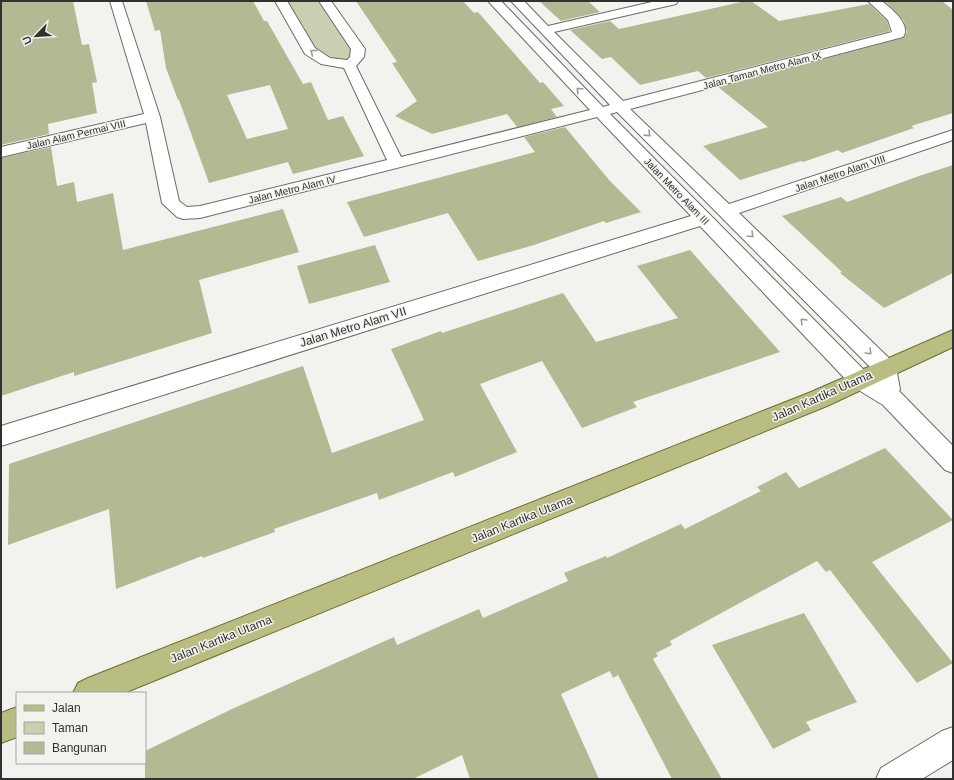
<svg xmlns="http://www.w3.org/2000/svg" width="954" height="780" font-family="Helvetica,sans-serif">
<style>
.green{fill:#cbcfb1}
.building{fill:#b5b993;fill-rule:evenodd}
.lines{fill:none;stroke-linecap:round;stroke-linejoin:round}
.minor-casing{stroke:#6b6b67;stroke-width:2}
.major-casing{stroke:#6c6f2e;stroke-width:2}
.minor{fill:#fff;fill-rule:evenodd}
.major{fill:#b9bd81;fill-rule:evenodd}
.oneway{stroke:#989897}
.labels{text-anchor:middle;stroke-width:3;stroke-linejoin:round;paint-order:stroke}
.far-street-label{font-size:10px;fill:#31312f;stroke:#f2f3ee}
.street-label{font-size:12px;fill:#31312f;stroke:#f2f3ee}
</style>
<rect width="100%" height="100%" fill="#f2f3ee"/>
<!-- green -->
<path class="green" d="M 284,1 L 319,1 L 352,48 L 351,57 L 342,62 L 327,59 L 317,52 Z"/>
<!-- building -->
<path class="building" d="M 1,1 L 73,1 L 82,45 L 89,44 L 97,82 L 92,83 L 97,113 L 48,124 L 49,134 L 1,145 Z
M 146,1 L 253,1 L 264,21 L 267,21 L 303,84 L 311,82 L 328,120 L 343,116 L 364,156 L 293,174 L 288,162 L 209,183 L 179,100 L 178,100 L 166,68 L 160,30 L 155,31 ZM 270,85 L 288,129 L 247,139 L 227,95 Z
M 356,1 L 463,1 L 474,13 L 478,12 L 540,83 L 543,82 L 564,106 L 551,109 L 557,117 L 517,127 L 507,114 L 432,134 L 395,116 L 417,101 L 392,63 L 397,62 Z
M 539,1 L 588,1 L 600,12 L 561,21 Z
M 746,1 L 751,1 L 779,21 L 869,4 L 887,21 L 890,31 L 706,78 L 698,71 L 640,85 L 611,57 L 602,59 L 570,30 L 610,21 L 619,29 Z
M 885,1 L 942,1 L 953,10 L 953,113 L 911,126 L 914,128 L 842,153 L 838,150 L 803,162 L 801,161 L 740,180 L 703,146 L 768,127 L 718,87 L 903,38 L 907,32 L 904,21 Z
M 565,127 L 610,181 L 641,212 L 606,223 L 604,221 L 534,245 L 478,261 L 448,213 L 364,237 L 347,202 L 535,152 L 524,137 Z
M 51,147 L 57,186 L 74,182 L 77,202 L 113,193 L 123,250 L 283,209 L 299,252 L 199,280 L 212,333 L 74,376 L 74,372 L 1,396 L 1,158 Z
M 953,165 L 953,273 L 884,308 L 840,273 L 842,272 L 782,216 L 841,197 L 847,202 L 922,175 Z
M 375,245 L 390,282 L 309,304 L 297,266 Z
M 690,250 L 780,352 L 633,402 L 637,407 L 582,428 L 542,361 L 480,384 L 517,452 L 455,477 L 453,472 L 379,500 L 377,493 L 274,529 L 275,532 L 203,558 L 202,556 L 116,589 L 109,509 L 8,545 L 9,464 L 303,366 L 332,453 L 424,420 L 391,349 L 441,331 L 442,333 L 563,293 L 596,342 L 678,318 L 637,266 Z
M 885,448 L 953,520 L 872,562 L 953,663 L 917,683 L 830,570 L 826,572 L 817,561 L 670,641 L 672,645 L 656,653 L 658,656 L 653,659 L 722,779 L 672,779 L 618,675 L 613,678 L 610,671 L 561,694 L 599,779 L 470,779 L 462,755 L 413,779 L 145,779 L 145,751 L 234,708 L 394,637 L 397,645 L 479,609 L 483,618 L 568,581 L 564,573 L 606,556 L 607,558 L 681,524 L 685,529 L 761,491 L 757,487 L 786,472 L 799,488 Z
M 804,613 L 857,702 L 806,722 L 811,730 L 773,749 L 712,645 Z"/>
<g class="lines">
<!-- minor casing -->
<g class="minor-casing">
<path id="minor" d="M 110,1 L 122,1 L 160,117 L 179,201 L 187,207 L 200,206 L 387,160 L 344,68 L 321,64 L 305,54 L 275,1 L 287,1 L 315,48 L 330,58 L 347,60 L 350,57 L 351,49 L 319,1 L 331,1 L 365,49 L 364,57 L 356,66 L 401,157 L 590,110 L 488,1 L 501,1 L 603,107 L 610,105 L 511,1 L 524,1 L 548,26 L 656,1 L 678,1 L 676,4 L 554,32 L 623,101 L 892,32 L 888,20 L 868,1 L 882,1 C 890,8 912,24 903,37 L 630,109 L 729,204 L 953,130 L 953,140 L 739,213 L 893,362 L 896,368 L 900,389 L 899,391 L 953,446 L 953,473 L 945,470 L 883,405 L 852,386 L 700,226 L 1,446 L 1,426 L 691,216 L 597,117 L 200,218 L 183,219 L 177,217 L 162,203 L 146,123 L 1,157 L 1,147 L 144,114 ZM 617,112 L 875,372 L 876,379 L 868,374 L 610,114 Z
M 953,727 L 953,760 L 922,779 L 876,779 L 881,768 L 942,731 Z"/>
</g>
<!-- major casing -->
<g class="major-casing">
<path id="major" d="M 953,330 L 953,347 L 827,406 L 124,693 L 73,693 L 78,683 L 88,678 L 811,392 Z
M 17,707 L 17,737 L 1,743 L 1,713 Z"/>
</g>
<!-- minor -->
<use href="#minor" class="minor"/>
<!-- major -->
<use href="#major" class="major"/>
</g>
<!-- one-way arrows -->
<defs><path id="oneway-chevron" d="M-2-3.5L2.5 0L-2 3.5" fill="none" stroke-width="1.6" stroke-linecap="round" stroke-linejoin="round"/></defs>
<g class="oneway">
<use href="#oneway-chevron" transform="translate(313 52) rotate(-141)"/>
<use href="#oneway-chevron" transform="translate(579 90) rotate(-134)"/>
<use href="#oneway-chevron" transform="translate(648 134) rotate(44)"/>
<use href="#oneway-chevron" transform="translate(751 235) rotate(45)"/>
<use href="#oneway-chevron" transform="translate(803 321) rotate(-134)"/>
<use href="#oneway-chevron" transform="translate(869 352) rotate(45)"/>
</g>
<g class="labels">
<!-- far-street labels -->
<g class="far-street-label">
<text transform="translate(762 70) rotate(-15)" y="4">Jalan Taman Metro Alam IX</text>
<text transform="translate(76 134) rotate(-13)" y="4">Jalan Alam Permai VIII</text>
<text transform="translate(840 173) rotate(-19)" y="4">Jalan Metro Alam VIII</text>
<text transform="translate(292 189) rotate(-14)" y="4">Jalan Metro Alam IV</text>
<text transform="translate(677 191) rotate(46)" y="4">Jalan Metro Alam III</text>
</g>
<!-- street labels -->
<g class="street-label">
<text transform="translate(353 327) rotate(-17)" y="4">Jalan Metro Alam VII</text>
<text transform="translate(822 396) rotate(-24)" y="4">Jalan Kartika Utama</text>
<text transform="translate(522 519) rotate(-22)" y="4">Jalan Kartika Utama</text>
<text transform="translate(221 639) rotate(-22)" y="4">Jalan Kartika Utama</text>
</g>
</g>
<!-- border -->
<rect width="954" height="780" fill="none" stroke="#31312f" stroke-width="4"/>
<!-- legend -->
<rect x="16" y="692" width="130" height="72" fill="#f2f3ee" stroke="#a5a5a2"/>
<rect x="24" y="705" width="20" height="6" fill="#b9bd81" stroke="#a5a5a2"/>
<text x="52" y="712" font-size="12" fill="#31312f">Jalan</text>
<rect x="24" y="722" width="20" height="12" fill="#cbcfb1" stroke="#a5a5a2"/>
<text x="52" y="732" font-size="12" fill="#31312f">Taman</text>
<rect x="24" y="742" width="20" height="12" fill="#b5b993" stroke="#a5a5a2"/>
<text x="52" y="752" font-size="12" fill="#31312f">Bangunan</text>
<!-- north arrow -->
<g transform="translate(36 36) rotate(245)" stroke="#f2f3ee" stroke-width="3" paint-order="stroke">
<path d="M0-3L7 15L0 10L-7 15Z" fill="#31312f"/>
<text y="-6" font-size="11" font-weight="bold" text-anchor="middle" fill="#31312f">U</text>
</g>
</svg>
